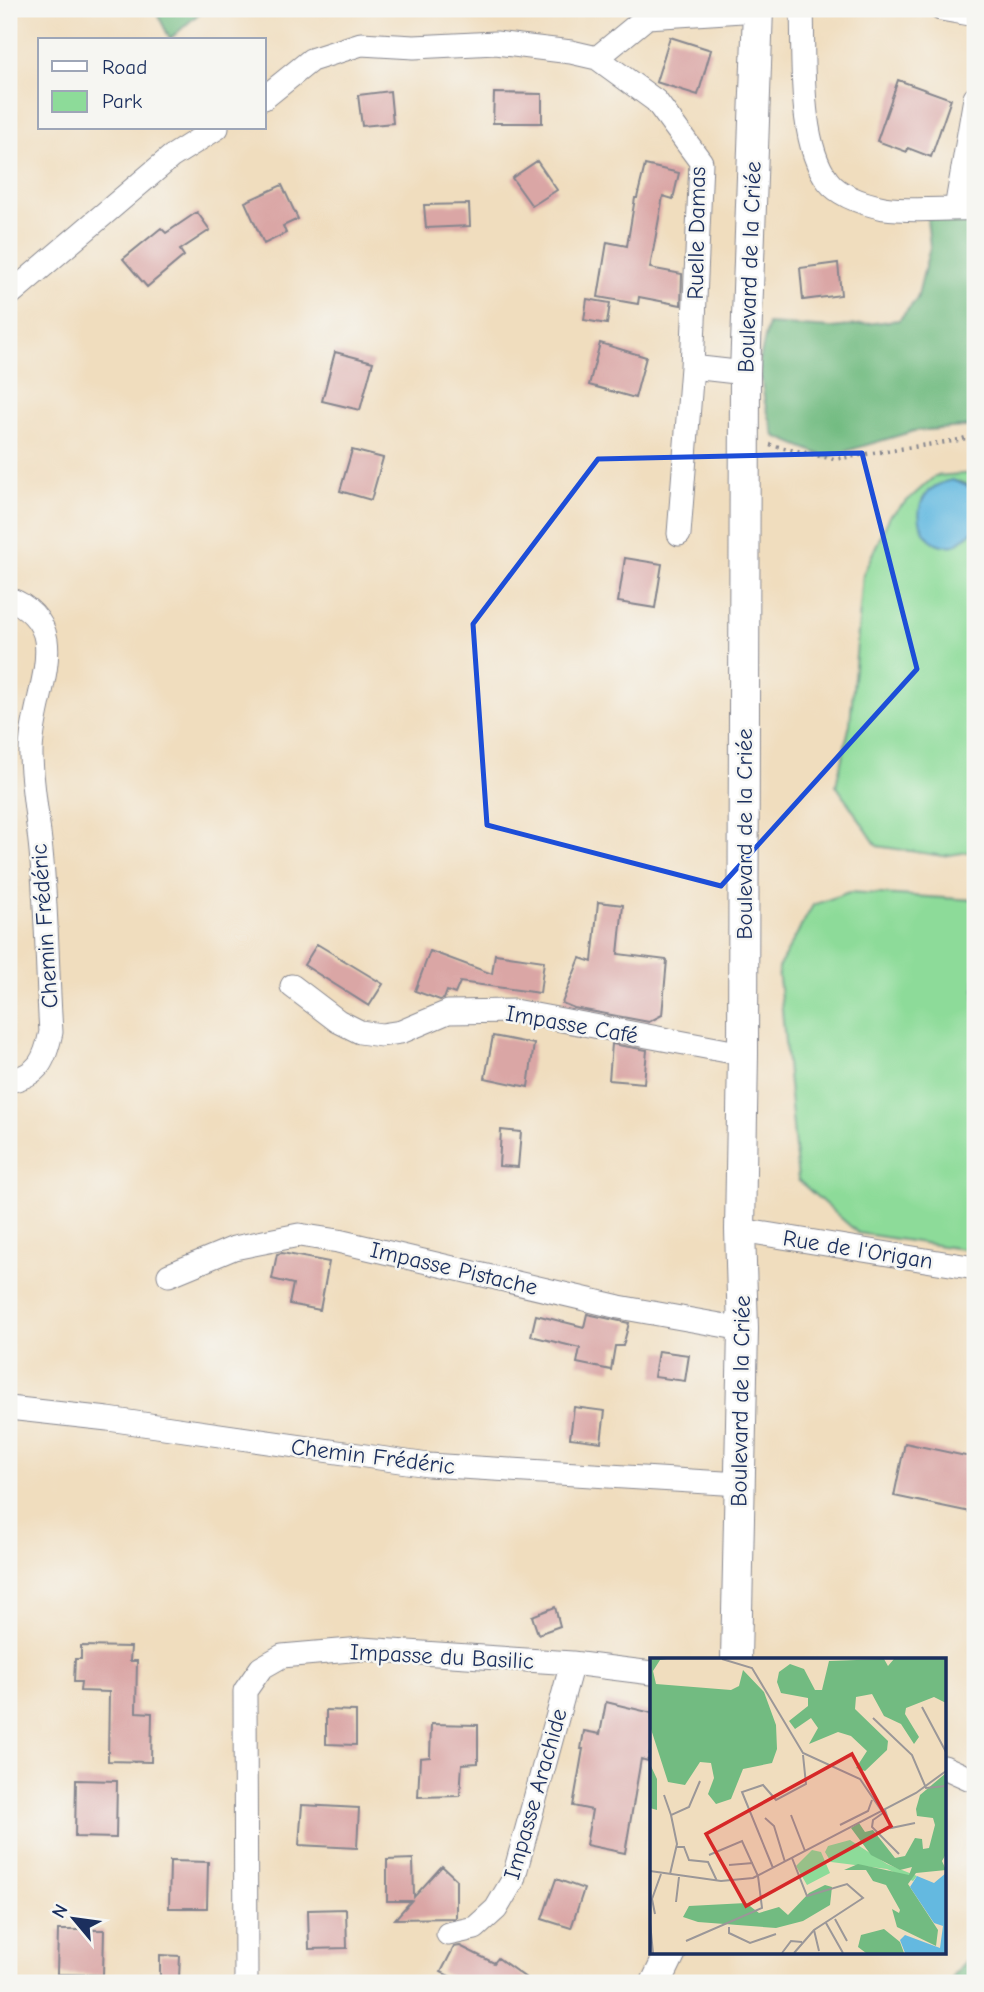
<svg xmlns="http://www.w3.org/2000/svg" width="984" height="1992" font-family="'Comic Neue',sans-serif">
<style>
.green{fill:#8ddb99;stroke:#54857c;stroke-width:2}
.forest{fill:#72bb81;stroke:#467570;stroke-width:2}
.water{fill:#64b9e0;stroke:#40749f;stroke-width:2}
.building{fill:#daa6a5}
.lines{fill:none;stroke-linecap:round;stroke-linejoin:round}
.minor-casing{stroke:#86868e;stroke-width:25}
.major-casing{stroke:#86868e;stroke-width:32}
.path{stroke:#86868e;stroke-width:4.5;stroke-dasharray:2 5;stroke-linecap:butt}
.minor{stroke:#fff;stroke-width:23}
.major{stroke:#fff;stroke-width:30}
.marked{fill:none;stroke:#1d4ed8;stroke-width:5;stroke-linejoin:round}
.labels{text-anchor:middle;stroke-width:5;stroke-linejoin:round;paint-order:stroke}
.street-label{font-size:23px;fill:#1b2f5e;stroke:#f6f6f2}
.inset-road{fill:none;stroke:#9b9798;stroke-width:2}
.view{fill:#d62828;fill-opacity:0.15;stroke:#d62828;stroke-width:3.5}
.inset-edge{fill:none;stroke:#1b2f5e;stroke-width:3.5}
</style>
<rect width="100%" height="100%" fill="#f6f6f2"/>
<filter id="ink" filterUnits="userSpaceOnUse"><feTurbulence type="fractalNoise" baseFrequency=".0143" numOctaves="2"/><feDisplacementMap in="SourceGraphic" scale="14" xChannelSelector="R" yChannelSelector="G"/><feConvolveMatrix kernelMatrix="1 2 1 2 8 2 1 2 1" color-interpolation-filters="sRGB"/></filter>
<filter id="wash" filterUnits="userSpaceOnUse"><feTurbulence type="fractalNoise" baseFrequency=".00686" numOctaves="4" result="noise"/><feDisplacementMap in="SourceGraphic" scale="28" xChannelSelector="R" yChannelSelector="G"/><feGaussianBlur stdDeviation="1.57" result="paint"/><feColorMatrix in="noise" values="0 0 0 0 0 0 0 0 0 0 0 0 0 0 0 0 0 1.4 0 .05"/><feComposite in="paint" operator="in"/></filter>
<g filter="url(#wash)">
<rect width="100%" height="100%" fill="#f0ddbe"/>
<!-- green -->
<path class="green" d="M 975,473 L 975,489 C 958,477 940,479 927,496 L 927,536 C 946,546 959,543 975,529 L 975,851 L 943,856 L 877,846 L 836,785 L 850,724 L 863,574 L 890,516 L 935,476 Z
M 849,892 L 975,900 L 975,1251 L 858,1233 L 798,1180 L 778,968 L 813,905 Z"/>
<!-- forest -->
<path class="forest" d="M 155,9 L 204,9 L 170,39 Z
M 975,213 L 975,426 L 914,431 L 826,457 L 775,436 L 765,403 L 759,364 L 768,324 L 832,328 L 899,320 L 917,299 L 930,247 L 927,218 Z
M 975,1948 L 975,1983 L 951,1983 L 953,1976 Z"/>
<!-- water -->
<path class="water" d="M 952,480 L 975,489 L 975,529 C 969,534 960,543 954,545 C 916,552 901,490 952,480 Z"/>
<g id="blocks">
<!-- building -->
<path class="building" d="M 670,37 L 711,50 L 698,95 L 656,82 Z
M 898,80 L 951,99 L 931,157 L 908,148 L 907,152 L 877,141 Z
M 390,91 L 393,123 L 362,126 L 358,95 Z
M 494,93 L 542,94 L 542,123 L 493,123 Z
M 537,161 L 557,190 L 532,206 L 512,178 Z
M 645,165 L 679,173 L 673,199 L 663,196 L 650,268 L 682,274 L 681,305 L 639,297 L 638,304 L 598,297 L 607,242 L 627,246 L 635,198 L 637,198 Z
M 282,185 L 298,219 L 283,226 L 286,233 L 264,244 L 245,202 Z
M 469,204 L 470,226 L 426,228 L 424,205 Z
M 197,212 L 210,230 L 180,250 L 184,256 L 147,287 L 123,259 L 161,228 L 166,233 Z
M 838,263 L 841,295 L 803,300 L 800,268 Z
M 587,299 L 610,303 L 607,324 L 584,320 Z
M 600,343 L 646,357 L 635,398 L 589,385 Z
M 335,352 L 373,362 L 360,410 L 322,401 Z
M 352,450 L 383,458 L 371,500 L 340,491 Z
M 625,558 L 662,564 L 655,608 L 618,602 Z
M 598,902 L 623,905 L 618,954 L 667,960 L 662,1015 L 649,1022 L 574,1008 L 562,1003 L 580,958 L 592,962 Z
M 317,944 L 383,984 L 369,1006 L 304,965 Z
M 430,951 L 492,974 L 495,954 L 544,961 L 540,993 L 460,982 L 455,994 L 447,991 L 444,999 L 440,1000 L 415,991 Z
M 493,1036 L 534,1044 L 528,1087 L 485,1078 Z
M 612,1044 L 647,1050 L 644,1083 L 609,1080 Z
M 501,1130 L 521,1132 L 518,1167 L 499,1166 Z
M 282,1253 L 329,1262 L 320,1310 L 289,1304 L 293,1284 L 272,1279 L 277,1254 Z
M 587,1314 L 629,1323 L 623,1346 L 615,1346 L 611,1370 L 577,1363 L 580,1348 L 531,1336 L 536,1315 L 584,1327 Z
M 658,1351 L 689,1355 L 685,1381 L 654,1377 Z
M 574,1407 L 605,1411 L 601,1442 L 570,1438 Z
M 905,1443 L 975,1458 L 975,1513 L 894,1496 Z
M 555,1607 L 560,1626 L 538,1634 L 532,1616 Z
M 81,1646 L 131,1647 L 130,1661 L 137,1661 L 136,1712 L 152,1713 L 151,1762 L 108,1761 L 109,1692 L 80,1691 L 81,1682 L 74,1682 L 75,1659 L 81,1659 Z
M 606,1702 L 652,1713 L 652,1742 L 648,1761 L 641,1759 L 625,1853 L 586,1845 L 592,1810 L 573,1806 L 583,1749 L 581,1749 L 584,1731 L 600,1734 Z
M 326,1710 L 356,1711 L 356,1745 L 326,1744 Z
M 431,1724 L 478,1725 L 478,1763 L 462,1764 L 460,1796 L 418,1797 L 420,1758 L 430,1757 Z
M 76,1780 L 117,1781 L 116,1838 L 75,1837 Z
M 302,1805 L 359,1808 L 357,1848 L 299,1845 Z
M 413,1859 L 414,1897 L 442,1866 L 456,1879 L 456,1918 L 395,1919 L 411,1901 L 387,1901 L 387,1860 Z
M 170,1861 L 208,1862 L 207,1908 L 169,1908 Z
M 556,1879 L 584,1889 L 571,1928 L 542,1919 Z
M 346,1909 L 347,1948 L 309,1949 L 308,1910 Z
M 58,1930 L 104,1930 L 103,1975 L 57,1974 Z
M 460,1946 L 494,1963 L 498,1958 L 533,1983 L 463,1983 L 441,1972 L 454,1947 Z
M 160,1955 L 180,1956 L 179,1978 L 160,1978 Z"/>
</g>
</g>
<g filter="url(#ink)">
<use href="#blocks" fill-opacity="0" stroke="#86868e" stroke-width="2"/>
<g class="lines">
<!-- minor casing -->
<g class="minor-casing">
<path id="minor" d="M 802,9 C 804,57 798,142 828,181 C 840,197 865,204 884,208 C 910,212 948,208 975,209
M 941,9 L 975,15
M 597,58 L 656,101 L 701,162 L 692,367 L 679,534
M 264,98 L 311,60 L 361,44 L 414,47 L 496,43 L 571,52 L 597,58 L 647,17 L 758,10
M 956,209 L 975,98
M 9,295 L 171,157 L 217,128
M 692,367 L 745,373
M 9,599 C 27,605 43,620 46,640 C 51,673 30,718 31,756 C 32,788 38,819 41,851 C 47,911 47,972 51,1032 C 45,1060 39,1075 9,1081
M 292,986 L 338,1021 L 360,1032 L 381,1035 L 401,1032 L 448,1012 L 514,1011 L 743,1054
M 740,1230 L 975,1268
M 169,1275 L 234,1248 L 299,1235 L 338,1241 L 619,1307 L 743,1329
M 9,1408 L 108,1419 L 428,1465 L 740,1484
M 944,1767 L 975,1781
M 448,1934 L 475,1928 L 496,1909 L 513,1880 L 572,1663
M 246,1983 L 245,1691 L 261,1668 L 282,1656 L 362,1649 L 572,1663 L 652,1673"/>
</g>
<!-- major casing -->
<g class="major-casing">
<path id="major" d="M 736,1660 L 743,1329 L 740,1230 L 743,1054 L 745,373 L 758,9
M 656,1983 L 671,1952"/>
</g>
<!-- path -->
<path class="path" d="M 770,445 L 834,459 L 959,440 L 975,435"/>
<!-- minor -->
<use href="#minor" class="minor"/>
<!-- major -->
<use href="#major" class="major"/>
</g>
</g>
<!-- marked area -->
<path class="marked" d="M 862,453 L 917,669 L 721,886 L 487,825 L 473,624 L 598,459 Z"/>
<g class="labels">
<!-- street labels -->
<g class="street-label">
<text transform="translate(696 233) rotate(-89)" y="8">Ruelle Damas</text>
<text transform="translate(749 267) rotate(-88)" y="8">Boulevard de la Criée</text>
<text transform="translate(744 834) rotate(-90)" y="8">Boulevard de la Criée</text>
<text transform="translate(44 926) rotate(-94)" y="8">Chemin Frédéric</text>
<text transform="translate(572 1024) rotate(10)" y="8">Impasse Café</text>
<text transform="translate(858 1249) rotate(9)" y="8">Rue de l'Origan</text>
<text transform="translate(454 1268) rotate(13)" y="8">Impasse Pistache</text>
<text transform="translate(740 1401) rotate(-89)" y="8">Boulevard de la Criée</text>
<text transform="translate(373 1456) rotate(7)" y="8">Chemin Frédéric</text>
<text transform="translate(442 1656) rotate(3)" y="8">Impasse du Basilic</text>
<text transform="translate(535 1794) rotate(-74)" y="8">Impasse Arachide</text>
</g>
</g>
<!-- overview -->
<g transform="translate(650 1658)">
<rect width="296" height="296" fill="#f0ddbe"/>
<path d="M 200,182 L 237,206 L 267,218 L 263,223 L 237,211 L 181,204 L 175,194 L 178,188 ZM 162,192 L 171,194 L 180,215 L 157,227 L 146,208 Z" fill="#8ddb99"/>
<path d="M 0,1 L 17,1 L 10,2 L 3,13 L 6,26 L 81,32 L 89,28 L 93,12 L 114,34 L 126,67 L 127,91 L 122,105 L 93,111 L 81,141 L 66,146 L 58,136 L 64,120 L 61,105 L 50,104 L 35,127 L 18,124 L 0,68 ZM 234,1 L 238,8 L 244,1 L 296,1 L 296,45 L 284,39 L 256,50 L 255,56 L 269,79 L 264,86 L 251,66 L 234,58 L 222,36 L 206,39 L 205,51 L 238,83 L 237,92 L 215,113 L 206,110 L 217,93 L 201,78 L 188,74 L 159,86 L 168,70 L 161,60 L 145,71 L 139,63 L 158,48 L 158,40 L 131,35 L 127,24 L 129,14 L 140,6 L 154,11 L 165,32 L 172,32 L 179,3 ZM 0,106 L 7,121 L 7,152 L 0,150 ZM 296,115 L 296,196 L 292,203 L 296,212 L 266,215 L 258,226 L 288,272 L 286,288 L 247,269 L 242,251 L 249,255 L 250,252 L 236,227 L 223,223 L 216,212 L 194,212 L 208,206 L 259,217 L 262,209 L 250,212 L 221,197 L 201,170 L 209,165 L 215,174 L 223,172 L 245,200 L 255,198 L 265,180 L 272,181 L 273,191 L 279,190 L 285,167 L 283,160 L 267,158 L 266,151 L 270,137 ZM 175,227 L 182,229 L 180,247 L 153,263 L 126,270 L 48,264 L 33,259 L 39,248 L 96,245 L 109,255 L 129,249 L 138,257 L 159,235 ZM 234,271 L 250,284 L 254,295 L 216,295 L 208,289 L 211,277 Z" fill="#72bb81"/>
<path d="M 296,215 L 296,295 L 255,295 L 250,282 L 255,277 L 290,290 L 293,268 L 284,265 L 260,229 L 267,218 L 284,225 Z" fill="#64b9e0"/>
<path class="inset-road" d="M 72,1 L 102,10 L 153,95 L 210,121 L 231,152M 272,49 L 296,94M 223,60 L 262,97 L 276,130 L 296,128M 14,137 L 21,157M 235,152 L 241,170 L 265,165M 233,155 L 223,162 L 222,169 L 249,196M 141,157 L 155,193M 115,160 L 124,168 L 135,204M 190,167 L 218,153 L 222,142M 27,189 L 34,189 L 39,202 L 58,204 L 67,223M 142,200 L 157,238 L 197,226 L 213,240 L 164,272 L 144,295M 79,207 L 103,205M 123,210 L 92,134 L 113,127 L 126,142 L 156,126 L 153,97M 0,213 L 71,223 L 103,220 L 266,135 L 296,113M 20,216 L 27,186 L 21,157 L 39,149 L 50,123M 26,244 L 29,219M 5,256 L 2,241 L 11,216M 185,261 L 197,283M 0,264 L 3,295M 176,265 L 193,295M 79,269 L 79,275 L 100,285 L 126,276M 164,272 L 169,293M 36,283 L 112,250 L 108,218 L 92,183 L 59,197M 132,295 L 141,283 L 152,284"/>
<path class="view" d="M 202,96 L 241,168 L 96,248 L 56,176 Z"/>
<rect width="296" height="296" class="inset-edge"/>
</g>
<!-- margin -->
<rect width="984" height="1992" fill="none" stroke="#f6f6f2" stroke-width="35"/>
<!-- legend -->
<rect x="38" y="38" width="228" height="91" fill="#f6f6f2" stroke="#9ea6b7" stroke-width="2"/>
<rect x="52" y="61" width="35" height="10" fill="#ffffff" stroke="#9ea6b7" stroke-width="2"/>
<text x="102" y="74" font-size="21" fill="#1b2f5e">Road</text>
<rect x="52" y="91" width="35" height="21" fill="#8ddb99" stroke="#9ea6b7" stroke-width="2"/>
<text x="102" y="108" font-size="21" fill="#1b2f5e">Park</text>
<!-- north arrow -->
<g transform="translate(74 1919) rotate(299)" stroke="#f6f6f2" stroke-width="5" paint-order="stroke">
<path d="M0-5L12 26L0 18L-12 26Z" fill="#1b2f5e"/>
<text y="-10" font-size="19" font-weight="bold" text-anchor="middle" fill="#1b2f5e">N</text>
</g>
</svg>
